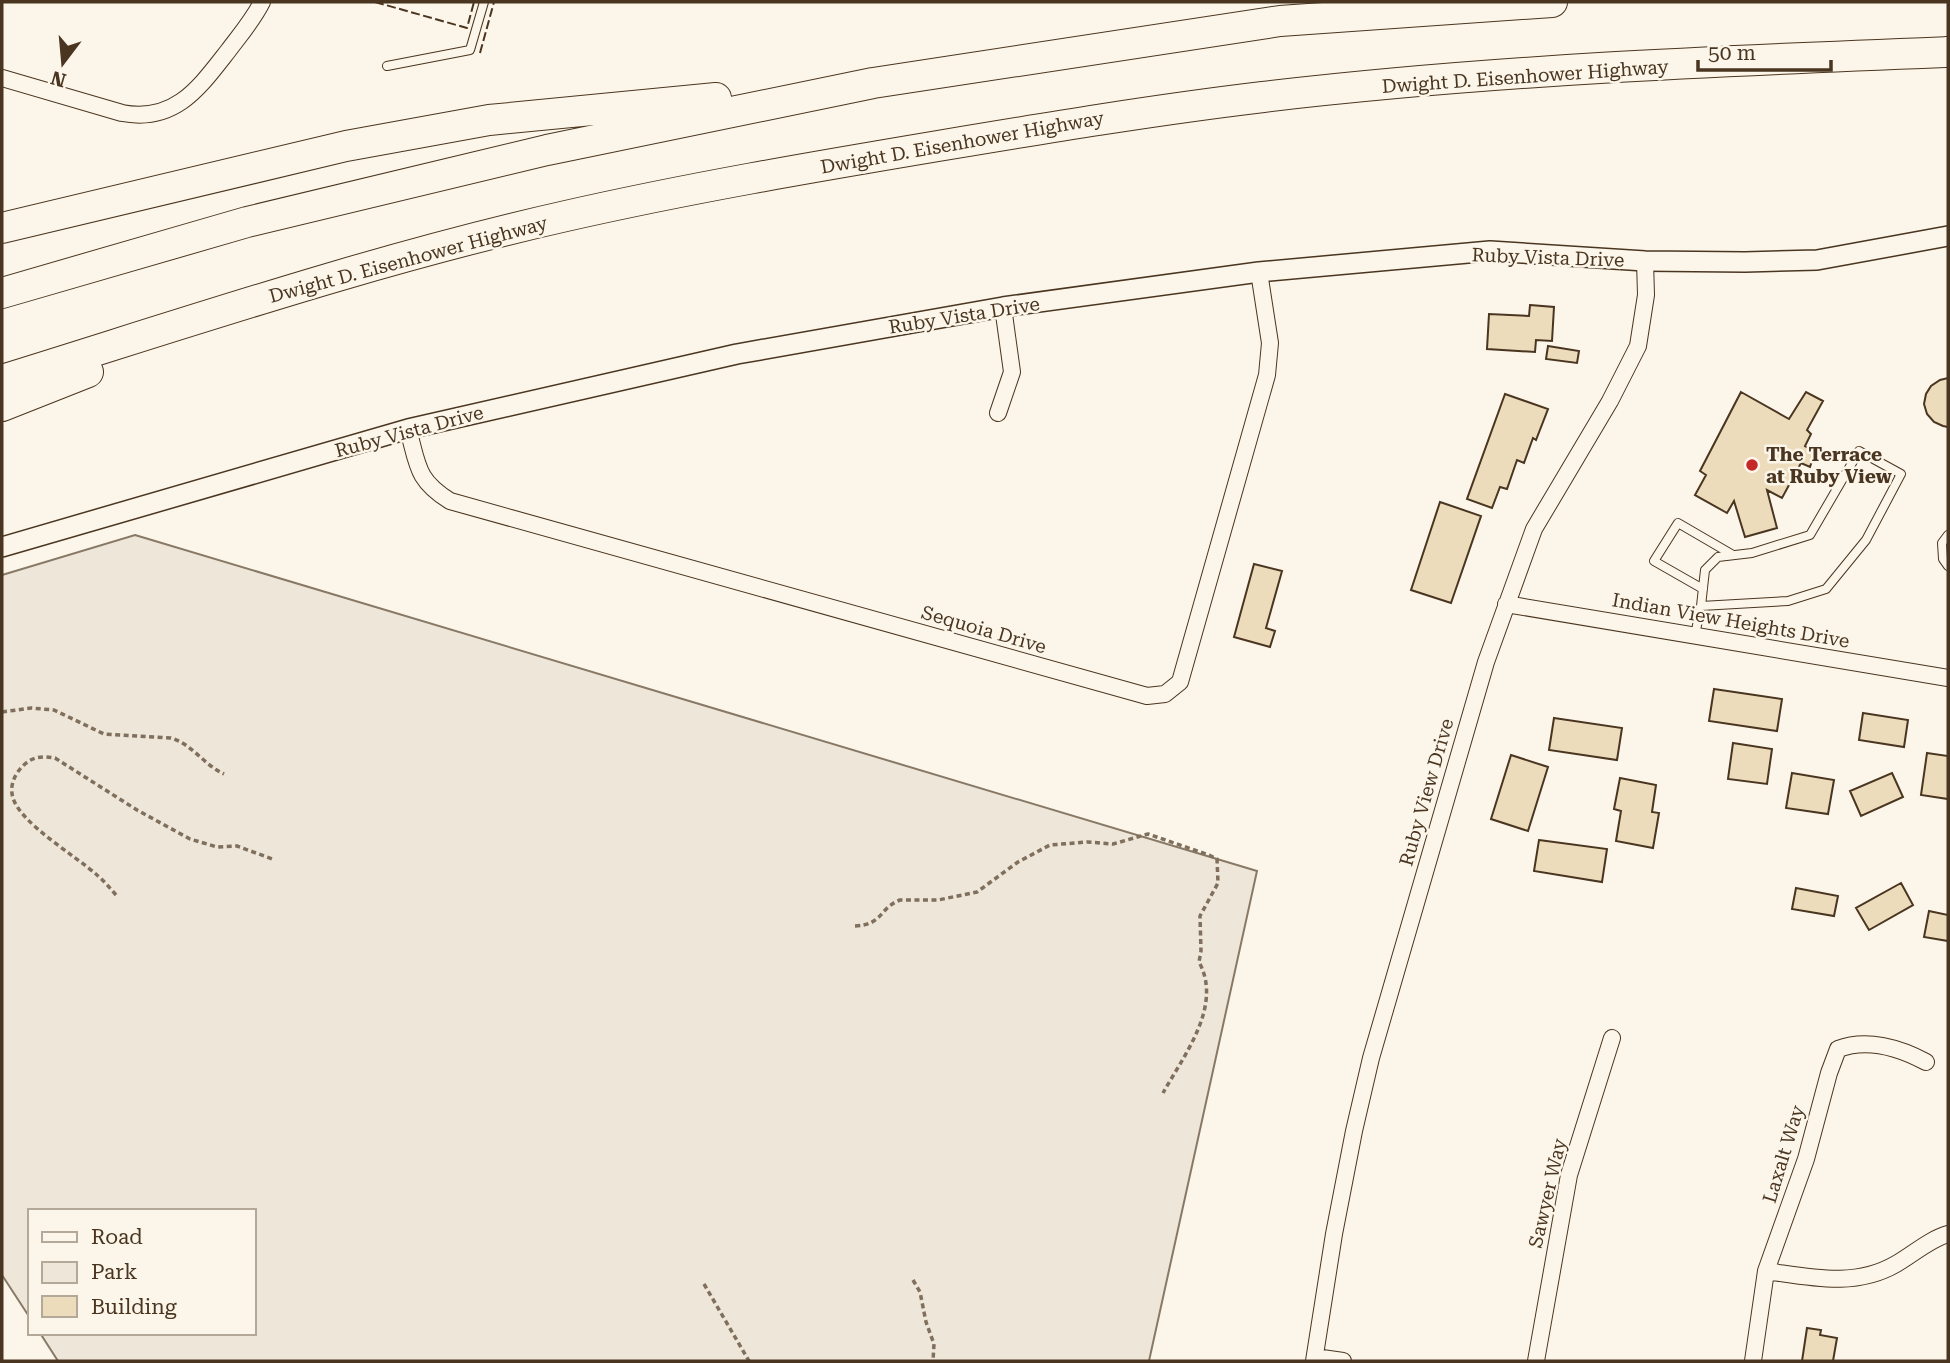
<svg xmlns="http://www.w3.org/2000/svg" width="1950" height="1363" font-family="'Roboto Serif',serif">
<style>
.green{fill:#ede6d9;stroke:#887966;stroke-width:2}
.building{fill:#ecdcbc;stroke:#4a3520;stroke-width:2}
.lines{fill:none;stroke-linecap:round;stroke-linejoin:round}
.service-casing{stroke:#4a3520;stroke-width:10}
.minor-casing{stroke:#4a3520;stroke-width:18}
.tertiary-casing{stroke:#4a3520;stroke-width:22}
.motorway-casing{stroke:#4a3520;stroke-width:32}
.path{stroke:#7f6f5c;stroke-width:3.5;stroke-dasharray:5 3.5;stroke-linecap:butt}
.service{stroke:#fbf6e9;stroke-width:8}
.minor{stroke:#fbf6e9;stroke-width:16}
.tertiary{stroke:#fbf6e9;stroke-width:19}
.motorway{stroke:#fbf6e9;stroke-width:30}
.fence{stroke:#4a3520;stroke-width:2;stroke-dasharray:9 3.5;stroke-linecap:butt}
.poi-dot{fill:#c62828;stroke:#fbf6e9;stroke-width:2.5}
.labels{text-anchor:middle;stroke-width:5;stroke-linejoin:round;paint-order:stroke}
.street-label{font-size:19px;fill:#4a3520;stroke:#fbf6e9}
.poi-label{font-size:19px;font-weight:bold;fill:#4a3520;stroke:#fbf6e9;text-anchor:start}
</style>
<rect width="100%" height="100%" fill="#fbf6e9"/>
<!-- green -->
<path class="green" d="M 135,535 L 1257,871 L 1149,1361 L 58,1361 L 40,1333 L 254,1333 L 254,1211 L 30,1211 L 30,1318 L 2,1275 L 2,575 Z"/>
<!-- building -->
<path class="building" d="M 1530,305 L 1554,307 L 1552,341 L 1536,340 L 1535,352 L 1487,349 L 1489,314 L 1529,316 Z
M 1548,346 L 1579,351 L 1577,363 L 1546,359 Z
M 1948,378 L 1948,427 L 1943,426 L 1934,422 L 1927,414 L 1924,404 L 1926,394 L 1931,386 L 1940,380 Z
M 1741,392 L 1789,419 L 1806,392 L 1823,401 L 1807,430 L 1811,434 L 1805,446 L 1815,452 L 1810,467 L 1801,463 L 1782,498 L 1767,490 L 1777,528 L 1745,537 L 1734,501 L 1727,513 L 1695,495 L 1706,475 L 1700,471 Z
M 1505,394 L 1548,409 L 1536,440 L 1533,438 L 1524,463 L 1517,460 L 1507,489 L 1500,487 L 1492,508 L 1467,499 Z
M 1440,502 L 1481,516 L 1451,603 L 1411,590 Z
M 1254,564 L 1282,571 L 1266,628 L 1275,631 L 1270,647 L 1234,637 Z
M 1714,689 L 1782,699 L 1777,731 L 1709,721 Z
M 1863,713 L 1908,720 L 1904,747 L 1859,740 Z
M 1554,718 L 1622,728 L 1617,760 L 1549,750 Z
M 1733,743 L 1772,749 L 1767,784 L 1728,779 Z
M 1927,753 L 1948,756 L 1948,799 L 1921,795 Z
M 1511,755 L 1548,767 L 1528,831 L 1491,819 Z
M 1792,773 L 1834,780 L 1828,814 L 1786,808 Z
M 1892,773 L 1903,797 L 1861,816 L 1850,791 Z
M 1620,778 L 1656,785 L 1652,812 L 1659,813 L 1653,848 L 1616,841 L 1621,811 L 1614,809 Z
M 1539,840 L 1607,849 L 1602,882 L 1534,871 Z
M 1901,883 L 1913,905 L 1869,930 L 1856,908 Z
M 1796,888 L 1838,896 L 1834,916 L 1792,909 Z
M 1929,911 L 1948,915 L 1948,941 L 1924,937 Z
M 1807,1328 L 1821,1330 L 1820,1335 L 1837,1338 L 1833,1361 L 1802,1361 Z"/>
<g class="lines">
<!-- service casing -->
<g class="service-casing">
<path id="service" d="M 387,66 L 470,50 L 484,2
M 1948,535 L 1942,543 L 1943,559 L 1948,566
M 1703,589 L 1654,561 L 1678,523 L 1733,555
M 1695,635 L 1701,606 L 1788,601 L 1826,589 L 1866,540 L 1901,474 L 1859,451 L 1810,535 L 1752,553 L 1718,557 L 1705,570 L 1701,606"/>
</g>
<!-- minor casing -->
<g class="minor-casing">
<path id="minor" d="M 2,78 L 122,113 C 175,123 199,88 228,51 C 240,35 253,20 262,2
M 998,413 L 1012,372 L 1003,307
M 408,429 C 418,465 416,480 450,501 L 1147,696 L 1165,694 L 1180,682 L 1267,375 L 1270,343 L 1259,272
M 1506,604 L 1948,678
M 1766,1271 C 1810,1277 1855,1288 1896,1264 C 1912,1255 1930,1239 1948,1234
M 1315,1357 L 1343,1361
M 1314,1361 L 1334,1234 L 1354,1131 L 1371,1058 L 1486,662 L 1534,529 L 1610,401 L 1638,346 L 1646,295 L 1645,261
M 1536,1361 L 1569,1175 L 1612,1038
M 1753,1361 L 1766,1271 L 1806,1159 L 1829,1073 L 1838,1049 C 1867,1038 1900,1048 1926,1062"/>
</g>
<!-- tertiary casing -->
<g class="tertiary-casing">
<path id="tertiary" d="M 2,547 L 408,429 L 737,354 L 1003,307 L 1259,272 L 1490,251 L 1645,261 L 1745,262 L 1817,260 L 1948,236"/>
</g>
<!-- motorway casing -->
<g class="motorway-casing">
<path id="motorway" d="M 2,228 L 346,146 L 489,120 L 716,98
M 2,293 L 247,222 L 547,150 L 873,83 L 1280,21 L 1552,2
M 2,380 C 189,322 375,259 566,216 C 689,188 813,167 938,146 C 1046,128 1154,110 1263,97 C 1490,70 1720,61 1948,52
M 2,406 L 88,372"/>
</g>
<!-- path -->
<path class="path" d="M 2,712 L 31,708 L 54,710 L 104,734 L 171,738 C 192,744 204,765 224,774
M 116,895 C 110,888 104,881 97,875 C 76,856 21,824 13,798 C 9,785 15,773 25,764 C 34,756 44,756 55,758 L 137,810 L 190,839 L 217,847 L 237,846 L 275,860
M 855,926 C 883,925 879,908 900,900 L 938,900 L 977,892 L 1018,862 L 1050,845 L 1087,842 L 1113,844 L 1148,834 L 1209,855 L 1217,859 L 1218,883 L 1200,916 L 1201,951 L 1199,962 C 1223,1006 1184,1055 1163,1093
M 913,1280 L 920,1292 L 926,1322 L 934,1344 L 933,1361
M 704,1284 L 749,1361"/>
<!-- service -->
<use href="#service" class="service"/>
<!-- minor -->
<use href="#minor" class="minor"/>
<!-- tertiary -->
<use href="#tertiary" class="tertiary"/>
<!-- motorway -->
<use href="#motorway" class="motorway"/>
<!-- fence -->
<path class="fence" d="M 375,2 L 467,28 L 474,2
M 480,53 L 494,2"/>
</g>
<!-- markers -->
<circle class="poi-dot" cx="1752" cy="465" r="7"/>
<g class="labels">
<!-- street labels -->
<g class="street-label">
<text transform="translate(1525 76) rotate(-4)" y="7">Dwight D. Eisenhower Highway</text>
<text transform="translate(962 142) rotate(-10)" y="7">Dwight D. Eisenhower Highway</text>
<text transform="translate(1548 257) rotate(2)" y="7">Ruby Vista Drive</text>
<text transform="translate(408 259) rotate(-15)" y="7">Dwight D. Eisenhower Highway</text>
<text transform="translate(964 315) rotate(-9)" y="7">Ruby Vista Drive</text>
<text transform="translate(409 431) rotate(-15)" y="7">Ruby Vista Drive</text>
<text transform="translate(1731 620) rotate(10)" y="7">Indian View Heights Drive</text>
<text transform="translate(984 629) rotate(16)" y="7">Sequoia Drive</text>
<text transform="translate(1426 792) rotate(-74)" y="7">Ruby View Drive</text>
<text transform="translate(1783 1154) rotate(-73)" y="7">Laxalt Way</text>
<text transform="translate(1547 1193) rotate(-77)" y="7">Sawyer Way</text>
</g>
<!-- poi labels -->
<g class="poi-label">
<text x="1766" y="461">The Terrace<tspan x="1766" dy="22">at Ruby View</tspan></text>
</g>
</g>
<!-- border -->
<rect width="1950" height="1363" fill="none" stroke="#4a3520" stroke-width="7"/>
<!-- legend -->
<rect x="28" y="1209" width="228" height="126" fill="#fbf6e9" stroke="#b4a999" stroke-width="2"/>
<rect x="42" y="1232" width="35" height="10" fill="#fbf6e9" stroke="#b4a999" stroke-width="2"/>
<text x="91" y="1244" font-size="21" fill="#4a3520">Road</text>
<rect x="42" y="1262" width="35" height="21" fill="#ede6d9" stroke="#b4a999" stroke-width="2"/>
<text x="91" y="1279" font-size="21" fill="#4a3520">Park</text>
<rect x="42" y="1296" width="35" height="21" fill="#ecdcbc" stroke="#b4a999" stroke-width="2"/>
<text x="91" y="1314" font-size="21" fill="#4a3520">Building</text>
<!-- north arrow -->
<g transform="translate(63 63) rotate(196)" stroke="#fbf6e9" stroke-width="5" paint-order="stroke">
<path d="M0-5L12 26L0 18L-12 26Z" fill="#4a3520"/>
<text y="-10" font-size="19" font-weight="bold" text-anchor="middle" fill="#4a3520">N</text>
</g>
<!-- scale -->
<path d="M1698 60v10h133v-10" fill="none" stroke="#4a3520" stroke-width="3.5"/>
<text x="1708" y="60" font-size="21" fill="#4a3520" stroke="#fbf6e9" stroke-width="5" paint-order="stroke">50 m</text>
</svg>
